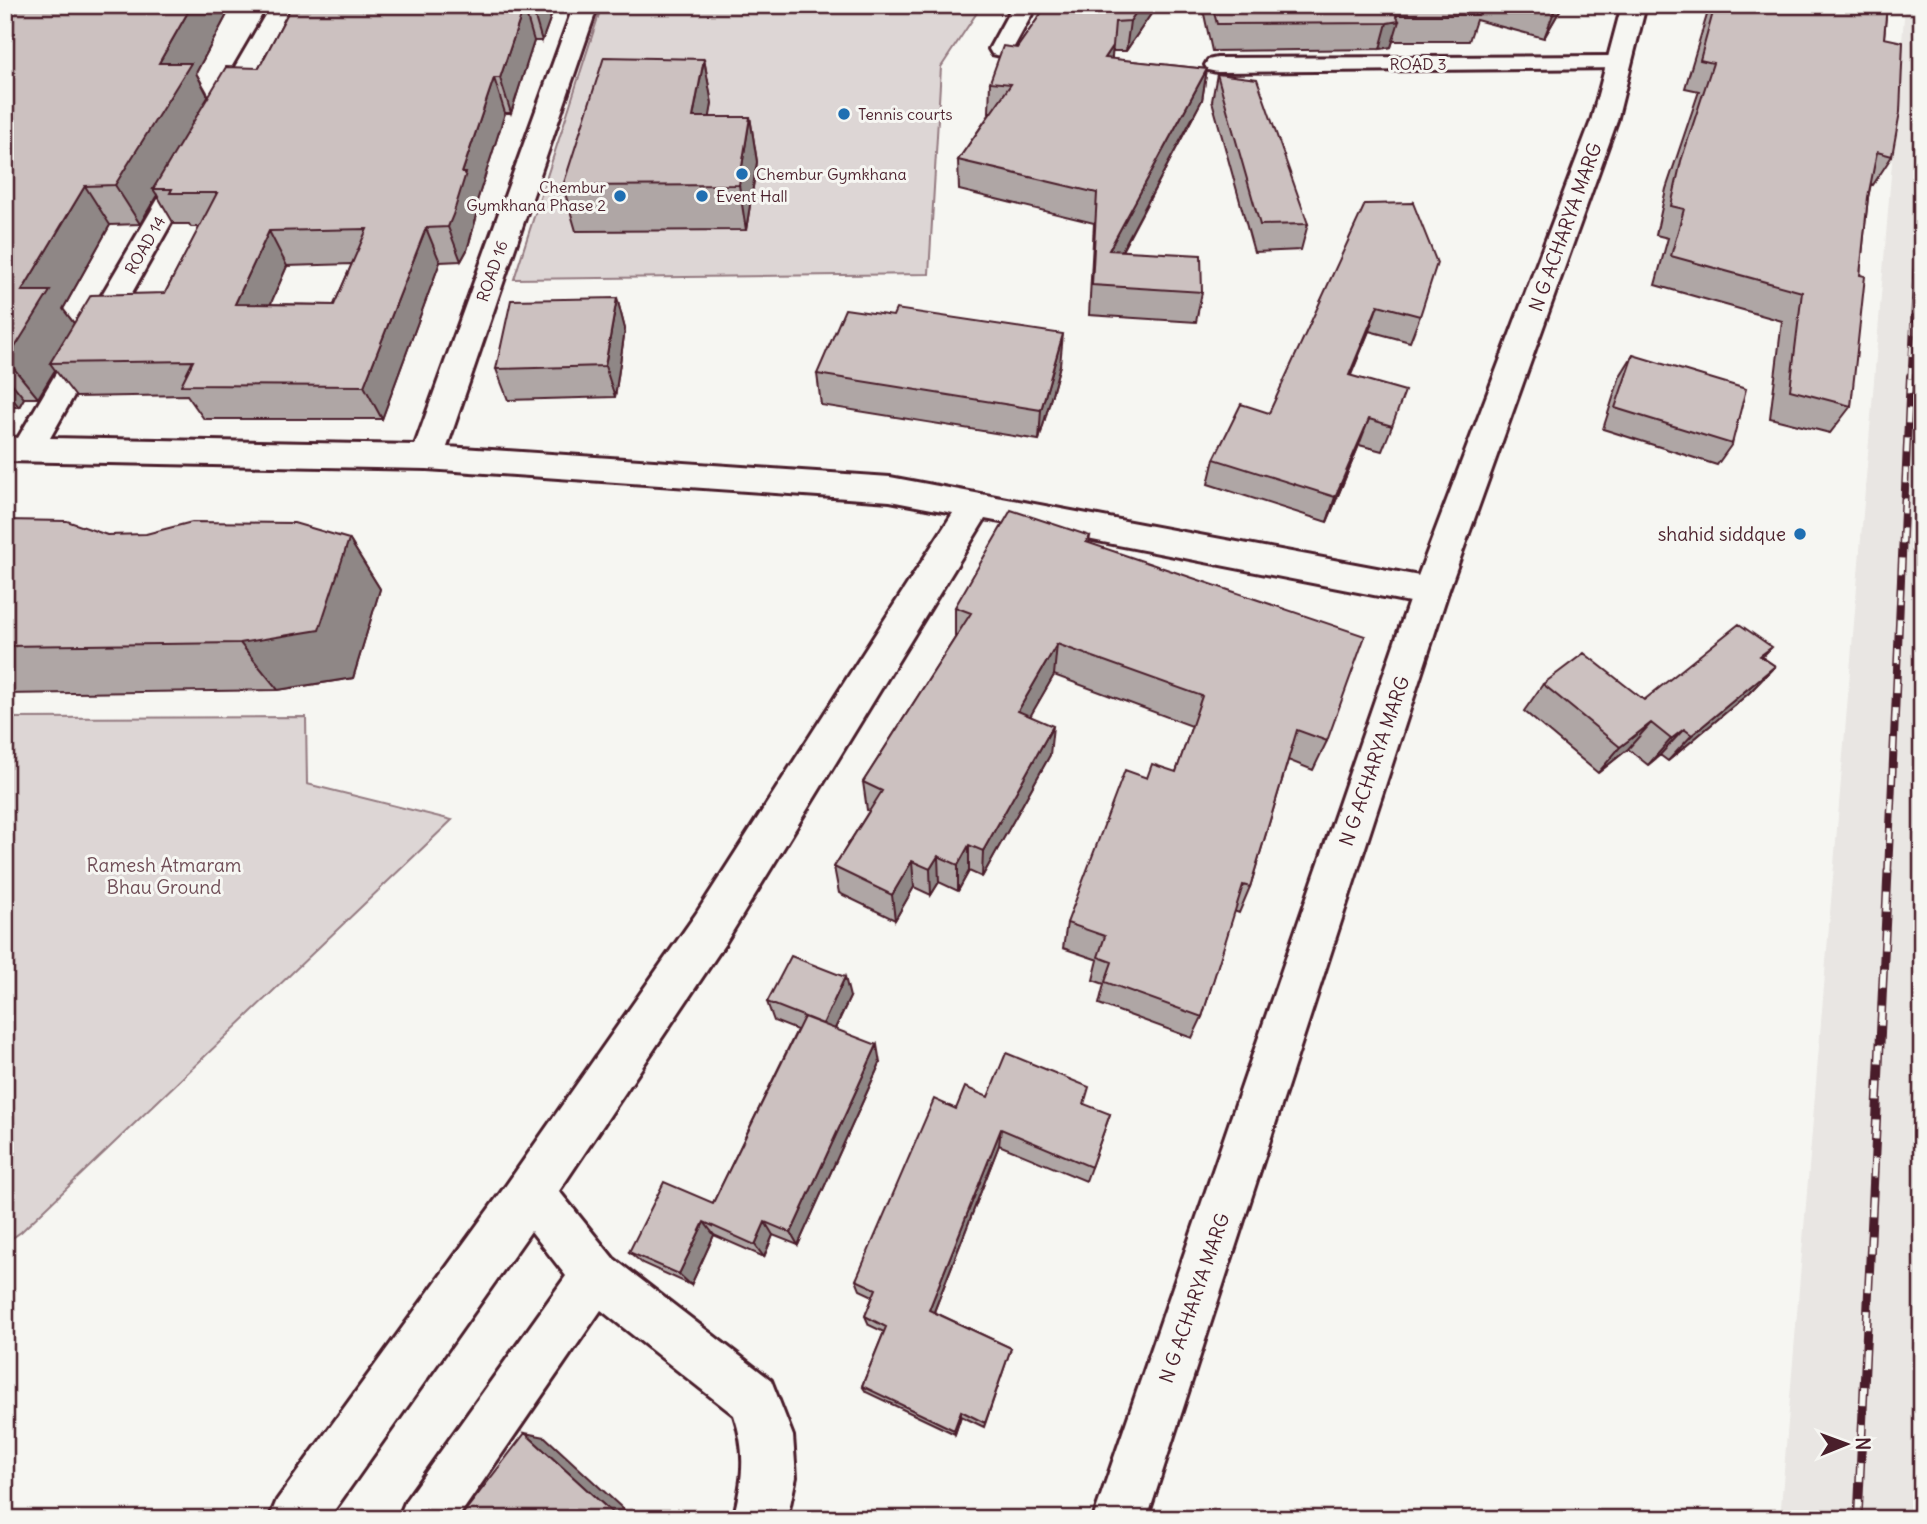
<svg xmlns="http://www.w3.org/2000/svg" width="1927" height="1524" font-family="Delius,sans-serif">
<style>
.built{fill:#e9e6e3}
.green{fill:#ddd6d5;stroke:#947a80;stroke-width:2}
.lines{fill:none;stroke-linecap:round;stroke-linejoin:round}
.minor-casing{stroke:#4a1f2b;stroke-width:6}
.major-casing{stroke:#4a1f2b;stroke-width:6}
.minor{fill:#f6f6f2;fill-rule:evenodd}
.major{fill:#f6f6f2;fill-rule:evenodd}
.rail-far2-casing{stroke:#4a1f2b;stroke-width:5}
.rail-far1-casing{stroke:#4a1f2b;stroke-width:8}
.rail-casing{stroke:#4a1f2b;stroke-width:9}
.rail-far2{stroke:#f6f6f2;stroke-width:3.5;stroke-dasharray:11;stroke-linecap:butt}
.rail-far1{stroke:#f6f6f2;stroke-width:5;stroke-dasharray:15;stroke-linecap:butt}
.rail{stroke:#f6f6f2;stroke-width:6;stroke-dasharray:19;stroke-linecap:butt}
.wall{fill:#afa6a5;stroke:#4a1f2b;stroke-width:2;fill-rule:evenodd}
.shaded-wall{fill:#8f8786;stroke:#4a1f2b;stroke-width:2}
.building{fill:#ccc1c0;stroke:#4a1f2b;stroke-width:2;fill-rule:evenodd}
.poi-dot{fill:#1f6fb2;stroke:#f6f6f2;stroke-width:2.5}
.labels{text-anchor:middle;stroke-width:6;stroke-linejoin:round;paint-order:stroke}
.far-street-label{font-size:16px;fill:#4a1f2b;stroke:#f6f6f2}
.far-poi-label{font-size:16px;fill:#4a1f2b;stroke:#f6f6f2;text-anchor:start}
.street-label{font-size:19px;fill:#4a1f2b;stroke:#f6f6f2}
.poi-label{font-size:19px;fill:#4a1f2b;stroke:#f6f6f2;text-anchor:end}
.park-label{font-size:19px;fill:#6f4d56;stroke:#f6f6f2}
</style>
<rect width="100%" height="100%" fill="#f6f6f2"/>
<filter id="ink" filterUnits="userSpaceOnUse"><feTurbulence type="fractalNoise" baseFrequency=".0143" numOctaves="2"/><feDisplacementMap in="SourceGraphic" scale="14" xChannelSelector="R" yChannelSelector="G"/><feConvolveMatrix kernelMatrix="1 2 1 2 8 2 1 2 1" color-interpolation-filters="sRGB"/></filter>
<g filter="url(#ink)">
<!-- built -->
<path class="built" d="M 1905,5 L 1922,5 L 1922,1519 L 1780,1519 Z"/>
<!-- green -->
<path class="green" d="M 602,5 L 982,5 L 941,67 L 929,274 L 514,279 Z
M 306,717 L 307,784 L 452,820 L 21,1232 L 5,1243 L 5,718 Z"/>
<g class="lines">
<!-- minor casing -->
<g class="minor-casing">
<path id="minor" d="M 271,5 L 295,5 L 230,118 L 221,121 L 212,118 L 208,113 Z
M 574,5 L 598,5 L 447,447 L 890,477 L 1430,578 L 1442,582 L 1448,592 L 1442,602 L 1430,606 L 985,519 L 726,942 L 559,1191 L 613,1258 L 771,1380 L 793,1436 L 796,1477 L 787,1519 L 733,1519 C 743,1480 747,1454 734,1415 L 601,1310 L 457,1519 L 398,1519 L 406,1500 L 566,1276 L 531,1231 L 328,1519 L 269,1519 L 277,1500 L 507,1184 L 696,914 L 953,513 L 890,501 L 427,469 L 5,461 L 5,437 L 18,438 L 178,165 L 182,159 L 191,157 L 200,159 L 204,165 L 50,438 L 415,445 Z
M 1013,5 L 1037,5 L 1010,54 L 1001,56 L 992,54 L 989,49 Z
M 1618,56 L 1627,58 L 1630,63 L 1627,68 L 1217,72 L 1208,70 L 1205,65 L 1208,60 L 1217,58 Z"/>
</g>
<!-- major casing -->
<g class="major-casing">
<path id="major" d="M 1622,5 L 1646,5 L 1617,121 L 1448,592 L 1147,1519 L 1093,1519 L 1412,592 L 1591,121 Z"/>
</g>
<!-- minor -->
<use href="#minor" class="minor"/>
<!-- major -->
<use href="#major" class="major"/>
<!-- rail-far2 casing -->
<g class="rail-far2-casing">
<path id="rail-far2" d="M 1910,378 L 1922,122"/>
</g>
<!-- rail-far1 casing -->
<g class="rail-far1-casing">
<path id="rail-far1" d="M 1888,873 L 1910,376"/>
</g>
<!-- rail casing -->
<g class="rail-casing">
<path id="rail" d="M 1858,1519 L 1888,871"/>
</g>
<!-- rail-far2 -->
<use href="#rail-far2" class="rail-far2"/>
<!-- rail-far1 -->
<use href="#rail-far1" class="rail-far1"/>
<!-- rail -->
<use href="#rail" class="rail"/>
</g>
<!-- wall -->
<path class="wall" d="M 5,5 L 232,5 L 196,73 L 209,96 L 259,68 L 292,5 L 555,5 L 542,41 L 534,41 L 511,113 L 505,113 L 477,201 L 479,208 L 467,250 L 461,261 L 440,262 L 382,419 L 204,419 L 187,395 L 76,397 L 55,370 L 38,398 L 24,398 L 19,407 L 5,407 ZM 157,195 L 174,224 L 189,224 L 191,227 L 200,227 L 165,293 L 74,323 L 63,309 L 110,225 L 140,224 ZM 352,264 L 334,305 L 270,304 L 287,266 Z
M 1047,5 L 1157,5 L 1126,51 L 1112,51 L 1112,59 L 1207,69 L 1202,100 L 1122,251 L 1202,292 L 1196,322 L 1089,315 L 1094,223 L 959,190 L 958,160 L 991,112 L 989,112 L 990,82 L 1017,48 Z
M 1202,5 L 1563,5 L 1544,38 L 1476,20 L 1469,41 L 1393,41 L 1391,47 L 1380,49 L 1212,51 Z
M 1710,5 L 1887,5 L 1884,38 L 1892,156 L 1873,185 L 1871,184 L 1868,197 L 1860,275 L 1851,406 L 1830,433 L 1770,418 L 1782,321 L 1655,285 L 1668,238 L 1656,235 L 1666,189 L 1699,91 L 1685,88 Z
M 704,59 L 712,104 L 709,117 L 750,117 L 757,162 L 746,230 L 576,231 L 563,186 Z
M 1217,74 L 1308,224 L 1301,250 L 1254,252 L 1212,101 Z
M 1413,203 L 1420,316 L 1410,342 L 1369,331 L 1351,375 L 1392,426 L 1382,451 L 1359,445 L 1327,522 L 1208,484 L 1214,459 L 1269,413 Z
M 617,298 L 625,329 L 615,397 L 508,400 L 496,369 Z
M 1633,355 L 1732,444 L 1717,465 L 1603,429 L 1620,376 Z
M 1060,365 L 1039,440 L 821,405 L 817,374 Z
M 5,520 L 107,535 L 349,539 L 380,589 L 353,678 L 278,690 L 5,694 Z
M 1090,536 L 1089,543 L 1327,741 L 1313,770 L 1288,760 L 1250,887 L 1239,913 L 1234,911 L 1202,1017 L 1192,1038 L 1099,1004 L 1104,984 L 1093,980 L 1098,960 L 1063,948 L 1067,923 L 1147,778 L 1176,772 L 1192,726 L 1054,675 L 1030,716 L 1050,755 L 982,877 L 969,871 L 958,891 L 939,882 L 931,895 L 914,887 L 895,920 L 839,893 L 834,867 L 869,811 L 867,810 L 863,782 L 955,638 L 955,607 Z
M 1772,647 L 1762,657 L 1775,666 L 1749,693 L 1668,761 L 1660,755 L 1648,765 L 1628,749 L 1598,773 L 1524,711 L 1543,684 L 1644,700 Z
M 850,997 L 835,1029 L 880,1063 L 798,1245 L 773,1235 L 764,1257 L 714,1235 L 691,1285 L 642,1263 L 629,1252 L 713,1203 L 797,1030 L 774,1021 L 767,1002 Z
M 988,1097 L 1110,1114 L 1086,1181 L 999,1145 L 934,1312 L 1011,1348 L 984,1427 L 961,1416 L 955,1434 L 866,1392 L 862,1386 L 884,1332 L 869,1325 L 865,1316 L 873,1296 L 860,1290 L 856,1280 L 956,1109 Z"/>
<!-- shaded-wall -->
<path class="shaded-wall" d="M 192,5 L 232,5 L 196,73 L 211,102 L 153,189 L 157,195 L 140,224 L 115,185 L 159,63 Z
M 533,5 L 555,5 L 542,41 L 532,7 Z
M 1141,5 L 1157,5 L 1126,51 L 1130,21 Z
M 1558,5 L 1563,5 L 1544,38 L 1554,12 Z
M 524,7 L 534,41 L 511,113 L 500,78 Z
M 1399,21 L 1391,47 L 1380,49 L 1387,23 Z
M 1113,46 L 1110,76 L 1105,58 Z
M 704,59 L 712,104 L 702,162 L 693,117 Z
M 1207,69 L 1202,100 L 1106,280 L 1109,250 Z
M 494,78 L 505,113 L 477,201 L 479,208 L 467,250 L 461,261 L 448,227 L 462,173 Z
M 750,117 L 757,162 L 746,230 L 739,185 Z
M 85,186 L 110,225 L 63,309 L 78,329 L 50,363 L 55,370 L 38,398 L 7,360 L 22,291 Z
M 426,228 L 440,262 L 382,419 L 364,386 Z
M 269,231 L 287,266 L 256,338 L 235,304 Z
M 617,298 L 625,329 L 615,397 L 605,366 Z
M 1378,305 L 1369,331 L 1340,400 L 1349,375 Z
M 1063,334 L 1060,365 L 1039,440 L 1041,410 Z
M 5,375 L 24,398 L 19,407 L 5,390 Z
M 1369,419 L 1359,445 L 1327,522 L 1335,497 Z
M 349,539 L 380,589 L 353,678 L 278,690 L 240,643 Z
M 1057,644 L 1054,675 L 1016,741 L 1018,711 Z
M 1775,666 L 1749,693 L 1668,761 L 1692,735 Z
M 1651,723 L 1628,749 L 1598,773 L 1620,747 Z
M 1053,726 L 1050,755 L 982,877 L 983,851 Z
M 1684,729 L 1660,755 L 1648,765 L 1671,739 Z
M 969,845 L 969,871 L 958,891 L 958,865 Z
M 938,856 L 939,882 L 931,895 L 930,869 Z
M 912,861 L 914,887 L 895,920 L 892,895 Z
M 845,977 L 850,997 L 828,1043 L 823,1024 Z
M 877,1045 L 880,1063 L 798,1245 L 791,1233 Z
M 1001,1129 L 999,1145 L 931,1319 L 929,1310 Z
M 704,1222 L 714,1235 L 691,1285 L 679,1274 Z
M 765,1222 L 773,1235 L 764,1257 L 755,1245 Z
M 961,1411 L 961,1416 L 955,1434 L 954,1430 Z
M 525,1433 L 545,1437 L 634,1519 L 619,1519 Z"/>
<!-- building -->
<path class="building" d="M 5,5 L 192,5 L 159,63 L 191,63 L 115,185 L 85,186 L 22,291 L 50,291 L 7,360 L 5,360 Z
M 292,5 L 533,5 L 532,7 L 524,7 L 500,78 L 494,78 L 462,173 L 466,173 L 453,215 L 448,227 L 426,228 L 364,386 L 181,385 L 193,361 L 50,363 L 91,295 L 165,293 L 217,193 L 170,193 L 172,189 L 153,189 L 226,67 L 259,68 ZM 367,229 L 334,305 L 235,304 L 269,231 Z
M 1047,5 L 1141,5 L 1130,21 L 1115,22 L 1113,46 L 1105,58 L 1207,69 L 1109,250 L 1201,255 L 1202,292 L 1092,285 L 1097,193 L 958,160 L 1011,84 L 990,82 L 1003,46 L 1017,48 Z
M 1212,5 L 1474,5 L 1478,15 L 1396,15 L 1399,21 L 1387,23 L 1217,24 Z
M 1529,5 L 1558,5 L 1554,12 Z
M 1715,5 L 1887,5 L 1884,38 L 1903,42 L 1900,112 L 1892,156 L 1877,152 L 1868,197 L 1860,275 L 1865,276 L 1851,406 L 1790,390 L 1802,292 L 1671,256 L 1684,209 L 1671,206 L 1681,161 L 1713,63 L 1700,60 Z
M 604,57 L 704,59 L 693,117 L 750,117 L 739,185 L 563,186 Z
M 1217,74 L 1257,79 L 1308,224 L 1260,225 Z
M 1413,203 L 1437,263 L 1420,316 L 1378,305 L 1349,375 L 1405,391 L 1392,426 L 1369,419 L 1335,497 L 1214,459 L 1241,404 L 1269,413 L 1365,204 Z
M 617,298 L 605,366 L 496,369 L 511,300 Z
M 845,309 L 893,316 L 896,309 L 1063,334 L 1041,410 L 817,374 Z
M 1633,355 L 1746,389 L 1732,444 L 1615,408 Z
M 1011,510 L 1090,536 L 1086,542 L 1365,636 L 1327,741 L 1297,730 L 1250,887 L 1243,885 L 1202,1017 L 1105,982 L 1112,962 L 1098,957 L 1105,936 L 1067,923 L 1125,770 L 1147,778 L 1152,764 L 1176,772 L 1202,696 L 1057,644 L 1018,711 L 1053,726 L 983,851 L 969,845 L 958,865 L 938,856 L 930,869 L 912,861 L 892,895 L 834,867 L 882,791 L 863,782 L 971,613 L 955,607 Z
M 5,520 L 67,521 L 107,535 L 146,534 L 192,522 L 294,523 L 349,539 L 319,630 L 240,643 L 5,646 Z
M 1739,624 L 1772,647 L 1760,656 L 1775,666 L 1692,735 L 1684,729 L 1671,739 L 1651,723 L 1620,747 L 1543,684 L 1584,653 L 1644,700 Z
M 791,956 L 845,977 L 823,1024 L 767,1002 Z
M 804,1017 L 877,1045 L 791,1233 L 765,1222 L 755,1245 L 704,1222 L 679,1274 L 629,1252 L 664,1182 L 713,1203 Z
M 1006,1053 L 1089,1087 L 1084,1104 L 1110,1114 L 1091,1167 L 1001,1129 L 929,1310 L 1011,1348 L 985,1423 L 961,1411 L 954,1430 L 862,1386 L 886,1327 L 865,1316 L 876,1289 L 856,1280 L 934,1099 L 956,1109 L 965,1087 L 988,1097 Z
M 525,1433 L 619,1519 L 459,1519 Z"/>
</g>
<!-- markers -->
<g class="poi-dot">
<circle cx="844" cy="114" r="7"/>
<circle cx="742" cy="174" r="7"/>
<circle cx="620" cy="196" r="7"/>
<circle cx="702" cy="196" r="7"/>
<circle cx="1800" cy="534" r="7"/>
</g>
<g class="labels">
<!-- far-street labels -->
<g class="far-street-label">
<text x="1418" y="70">ROAD 3</text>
<text transform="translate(145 245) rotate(-60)" y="6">ROAD 14</text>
<text transform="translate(492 271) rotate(-71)" y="6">ROAD 16</text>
</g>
<!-- far-poi labels -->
<g class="far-poi-label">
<text x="858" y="120">Tennis courts</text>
<text x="756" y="180">Chembur Gymkhana</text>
<text x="606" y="193" text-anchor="end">Chembur<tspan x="606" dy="18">Gymkhana Phase 2</tspan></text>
<text x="716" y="202">Event Hall</text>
</g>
<!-- street labels -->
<g class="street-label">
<text transform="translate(1565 227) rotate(-70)" y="7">N G ACHARYA MARG</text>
<text transform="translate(1374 761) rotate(-71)" y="7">N G ACHARYA MARG</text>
<text transform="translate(1194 1298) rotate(-71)" y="7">N G ACHARYA MARG</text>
</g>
<!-- poi labels -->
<g class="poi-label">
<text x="1786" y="541">shahid siddque</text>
</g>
<!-- park labels -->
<g class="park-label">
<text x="164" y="872">Ramesh Atmaram<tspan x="164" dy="22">Bhau Ground</tspan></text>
</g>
</g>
<!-- margin -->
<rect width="1927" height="1524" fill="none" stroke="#f6f6f2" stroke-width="28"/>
<rect x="14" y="14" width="1899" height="1496" fill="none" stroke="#4a1f2b" stroke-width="2.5" filter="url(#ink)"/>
<!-- north arrow -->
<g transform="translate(1846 1444) rotate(89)" stroke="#f6f6f2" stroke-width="5" paint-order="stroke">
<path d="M0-5L12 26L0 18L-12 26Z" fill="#4a1f2b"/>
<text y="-10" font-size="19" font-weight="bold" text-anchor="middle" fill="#4a1f2b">N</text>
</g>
</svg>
